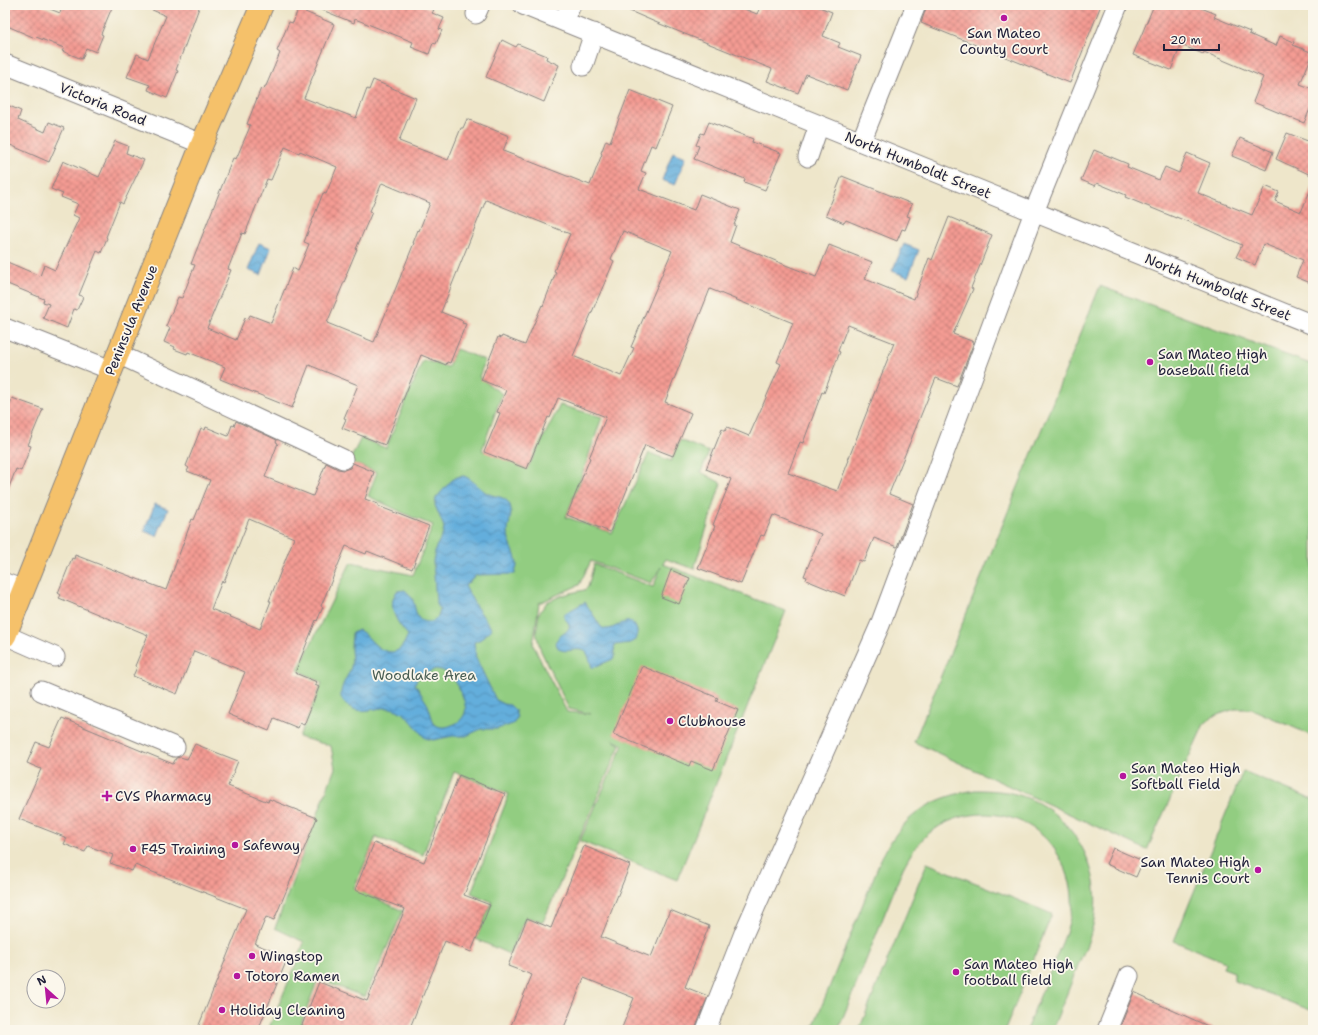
<svg xmlns="http://www.w3.org/2000/svg" width="1318" height="1035" font-family="'Shantell Sans',sans-serif">
<style>
.green{fill:#92cd81;stroke:#5a785e;fill-rule:evenodd}
.water{fill:url(#water-waves);stroke:#42688c;fill-rule:evenodd}
.building{fill:url(#building-cross-hatch);fill-rule:evenodd}
.lines{fill:none;stroke-linecap:round;stroke-linejoin:round}
.minor-casing{stroke:#888482;stroke-width:21}
.major-casing{stroke:#888482;stroke-width:24}
.minor{stroke:#fff;stroke-width:19}
.major{stroke:#f5c16b;stroke-width:22}
.poi-dot{fill:#b5179e;stroke:#fbf7ec;stroke-width:1.5}
.labels{text-anchor:middle;stroke-width:3.5;stroke-linejoin:round;paint-order:stroke}
.poi-label{font-size:14px;fill:#22223b;stroke:#fbf7ec;text-anchor:start}
.street-label{font-size:14px;fill:#22223b;stroke:#fbf7ec}
.park-label{font-size:14px;fill:#495e54;stroke:#fbf7ec}
</style>
<defs>
<pattern id="water-waves" width="16" height="10" patternUnits="userSpaceOnUse"><rect width="16" height="10" fill="#63aedc"/><path d="M0 5q4-4 8 0t8 0" fill="none" stroke="#518db4"/></pattern>
<pattern id="building-cross-hatch" width="8" height="8" patternUnits="userSpaceOnUse"><rect width="8" height="8" fill="#f49b93"/><path d="M0 0l8 8M0 8l8-8" fill="none" stroke="#c57e79"/></pattern>
</defs>
<rect width="100%" height="100%" fill="#fbf7ec"/>
<filter id="ink" filterUnits="userSpaceOnUse"><feTurbulence type="fractalNoise" baseFrequency=".025" numOctaves="2"/><feDisplacementMap in="SourceGraphic" scale="8" xChannelSelector="R" yChannelSelector="G"/><feConvolveMatrix kernelMatrix="1 2 1 2 8 2 1 2 1" color-interpolation-filters="sRGB"/></filter>
<filter id="wash" filterUnits="userSpaceOnUse"><feTurbulence type="fractalNoise" baseFrequency=".012" numOctaves="4" result="noise"/><feDisplacementMap in="SourceGraphic" scale="16" xChannelSelector="R" yChannelSelector="G"/><feGaussianBlur stdDeviation="0.9" result="paint"/><feColorMatrix in="noise" values="0 0 0 0 0 0 0 0 0 0 0 0 0 0 0 0 0 1.4 0 .05"/><feComposite in="paint" operator="in"/></filter>
<g filter="url(#wash)">
<rect width="100%" height="100%" fill="#eee6ca"/>
<!-- green -->
<path class="green" d="M 1100,286 L 1313,365 L 1313,736 L 1252,709 L 1235,709 L 1214,716 L 1204,724 L 1147,850 L 914,742 Z
M 456,349 L 485,360 L 479,377 L 502,394 L 482,450 L 527,469 L 560,405 L 602,417 L 577,489 L 566,517 L 612,533 L 649,453 L 671,461 L 680,440 L 709,452 L 701,472 L 721,483 L 694,569 L 666,559 L 663,564 L 786,611 L 677,880 L 580,841 L 623,745 L 613,740 L 620,745 L 543,922 L 526,917 L 509,954 L 476,939 L 492,902 L 471,893 L 509,794 L 454,772 L 423,855 L 376,837 L 354,888 L 403,911 L 365,997 L 318,979 L 299,1029 L 300,1030 L 268,1030 L 299,957 L 304,942 L 275,928 L 335,768 L 331,746 L 299,737 L 322,683 L 298,670 L 351,562 L 413,575 L 433,525 L 414,518 L 368,496 L 377,472 L 349,462 L 361,438 L 386,448 L 423,360 L 448,367 ZM 591,561 L 651,583 L 661,567 L 653,587 L 594,564 L 588,587 L 584,590 L 563,595 L 547,602 L 539,613 L 536,633 L 541,651 L 569,709 L 591,714 L 567,712 L 533,645 L 539,603 L 579,585 Z
M 1243,771 L 1313,800 L 1313,1011 L 1234,981 L 1234,972 L 1223,968 L 1225,962 L 1174,941 Z
M 975,790 C 992,790 1009,791 1025,797 C 1076,816 1105,873 1093,925 C 1090,939 1084,952 1078,965 C 1070,987 1061,1008 1052,1030 L 1026,1030 L 1066,933 C 1068,925 1071,916 1072,907 C 1073,890 1069,874 1061,860 C 1036,810 970,800 928,834 C 917,843 910,855 903,868 L 838,1030 L 812,1030 L 881,859 C 902,817 928,798 975,790 Z
M 927,863 L 1052,914 L 1005,1030 L 859,1030 Z"/>
<!-- water -->
<path class="water" d="M 673,152 L 686,157 L 675,185 L 662,180 Z
M 259,243 L 271,248 L 261,275 L 248,270 Z
M 904,244 L 919,250 L 908,277 L 892,271 Z
M 464,476 C 474,480 479,489 489,494 C 496,497 503,496 508,502 C 515,510 508,523 508,532 C 508,544 517,554 517,565 C 517,568 515,571 515,574 L 476,575 L 465,586 L 475,605 L 492,629 L 481,639 L 474,642 L 476,658 L 496,700 L 503,704 L 510,705 L 515,710 L 517,718 L 513,724 L 497,729 L 481,729 L 466,736 L 453,736 L 433,740 L 425,738 C 416,728 410,716 397,710 C 379,702 361,720 345,703 C 342,701 340,696 341,692 C 342,683 349,675 351,667 C 353,660 351,655 351,648 C 351,644 352,638 352,633 L 359,630 C 371,637 376,652 392,652 C 402,651 404,643 408,635 C 397,623 386,606 397,591 L 405,590 C 409,594 413,598 414,604 C 417,616 417,623 432,622 L 438,617 L 440,610 L 436,602 L 433,561 L 436,547 L 443,534 L 444,527 L 435,505 L 436,498 L 451,481 L 457,477 ZM 435,669 C 440,669 445,671 449,674 C 457,680 468,704 465,713 C 462,720 458,723 452,725 C 445,728 440,728 434,724 L 428,705 L 415,684 L 418,677 Z
M 155,504 L 168,509 L 157,536 L 144,531 Z
M 585,602 L 601,627 C 603,628 605,629 607,629 C 617,629 630,613 636,628 C 638,632 637,636 635,640 L 630,643 L 615,645 L 614,647 L 615,655 L 613,659 L 592,668 C 591,664 589,657 587,653 C 580,644 562,657 557,646 C 551,633 581,633 564,618 L 564,614 Z"/>
<g id="blocks">
<!-- building -->
<path class="building" d="M 5,5 L 40,5 L 60,13 L 63,5 L 113,5 L 101,34 L 103,35 L 96,52 L 86,48 L 82,59 L 62,51 L 64,48 L 36,37 L 35,38 L 5,25 Z
M 141,5 L 200,5 L 176,70 L 178,71 L 167,98 L 148,90 L 150,85 L 127,77 L 137,54 L 148,59 L 166,16 Z
M 310,5 L 422,5 L 434,10 L 432,13 L 444,18 L 439,29 L 442,30 L 436,44 L 433,43 L 429,54 L 411,47 L 413,42 L 355,19 L 354,23 Z
M 616,5 L 734,5 L 757,14 L 761,5 L 814,5 L 832,12 L 823,36 L 840,43 L 838,47 L 861,56 L 847,90 L 806,74 L 798,93 L 767,81 L 772,69 L 655,22 Z
M 927,5 L 1101,5 L 1070,83 L 921,23 Z
M 1154,5 L 1194,5 L 1216,14 L 1214,17 L 1250,32 L 1249,34 L 1276,46 L 1280,36 L 1294,42 L 1293,45 L 1313,53 L 1300,84 L 1313,89 L 1313,102 L 1304,123 L 1253,102 L 1263,77 L 1204,52 L 1203,54 L 1181,45 L 1171,70 L 1133,55 Z
M 298,9 L 334,24 L 304,98 L 356,118 L 367,89 L 369,90 L 373,80 L 416,98 L 399,141 L 448,160 L 461,128 L 463,128 L 467,119 L 509,136 L 503,151 L 590,185 L 602,154 L 601,153 L 606,140 L 610,142 L 630,90 L 672,107 L 656,147 L 651,145 L 641,171 L 646,173 L 639,189 L 694,210 L 700,194 L 740,210 L 734,225 L 736,225 L 730,242 L 788,266 L 816,277 L 829,245 L 872,262 L 865,279 L 914,299 L 929,258 L 932,260 L 949,217 L 992,235 L 971,288 L 973,289 L 953,334 L 974,342 L 957,386 L 936,378 L 889,494 L 913,504 L 897,547 L 874,538 L 864,562 L 859,560 L 845,596 L 806,580 L 807,577 L 804,576 L 821,534 L 773,515 L 764,536 L 761,535 L 741,584 L 698,568 L 715,526 L 713,525 L 731,479 L 706,469 L 722,429 L 725,431 L 727,427 L 749,436 L 781,364 L 777,362 L 793,323 L 710,289 L 665,402 L 691,413 L 673,456 L 645,445 L 610,532 L 567,515 L 590,458 L 589,458 L 606,417 L 558,398 L 550,418 L 548,417 L 527,469 L 484,452 L 500,413 L 497,412 L 506,390 L 481,380 L 498,337 L 501,338 L 502,336 L 525,345 L 542,305 L 543,306 L 556,272 L 554,271 L 570,234 L 486,200 L 441,312 L 463,321 L 462,323 L 466,324 L 458,343 L 450,363 L 447,362 L 446,365 L 421,355 L 385,445 L 342,428 L 346,419 L 344,418 L 358,385 L 309,365 L 292,408 L 220,379 L 225,367 L 188,352 L 187,354 L 174,349 L 175,347 L 164,342 L 170,328 L 166,326 L 178,297 L 182,298 L 195,265 L 191,264 L 233,158 L 236,159 L 249,129 L 250,125 L 247,124 L 261,88 L 264,89 L 265,86 L 266,86 L 280,53 L 277,51 L 289,22 L 293,23 ZM 285,147 L 299,153 L 300,151 L 337,167 L 326,194 L 323,193 L 304,242 L 309,244 L 298,271 L 293,268 L 271,323 L 250,315 L 248,319 L 245,318 L 236,340 L 207,328 L 231,270 L 228,269 L 242,233 L 245,234 L 267,179 L 271,180 ZM 382,183 L 430,203 L 419,231 L 418,230 L 413,243 L 414,243 L 374,342 L 327,323 L 347,275 L 346,275 L 357,249 L 356,249 L 372,212 L 370,211 ZM 623,231 L 672,251 L 631,347 L 634,348 L 621,376 L 573,356 L 614,261 L 611,259 ZM 848,325 L 894,343 L 848,460 L 849,460 L 837,491 L 788,473 L 800,442 L 803,443 L 822,392 L 824,393 L 840,352 L 838,351 Z
M 502,40 L 516,47 L 518,44 L 547,56 L 546,59 L 559,65 L 544,102 L 486,77 Z
M 5,104 L 21,111 L 18,120 L 45,132 L 49,122 L 64,128 L 49,162 L 8,144 L 5,150 Z
M 709,122 L 753,139 L 752,142 L 781,153 L 765,190 L 744,182 L 745,179 L 694,159 L 699,146 L 696,145 L 701,133 L 704,134 Z
M 1287,133 L 1313,143 L 1313,176 L 1276,159 Z
M 1240,138 L 1273,152 L 1266,170 L 1232,156 Z
M 115,141 L 128,146 L 126,153 L 144,160 L 123,204 L 120,202 L 106,237 L 107,238 L 101,253 L 97,251 L 79,295 L 83,297 L 77,310 L 74,309 L 67,328 L 43,318 L 49,304 L 43,302 L 44,299 L 5,283 L 5,261 L 40,276 L 44,265 L 55,270 L 79,218 L 73,215 L 78,204 L 61,197 L 63,194 L 51,189 L 63,161 L 99,177 Z
M 1094,150 L 1128,164 L 1127,167 L 1159,180 L 1165,167 L 1179,173 L 1187,153 L 1210,163 L 1198,193 L 1252,215 L 1265,186 L 1279,192 L 1275,201 L 1301,212 L 1313,184 L 1313,284 L 1296,277 L 1303,260 L 1264,244 L 1255,265 L 1236,257 L 1242,245 L 1204,228 L 1176,217 L 1176,218 L 1125,197 L 1126,195 L 1097,183 L 1095,186 L 1081,180 Z
M 842,176 L 912,204 L 907,216 L 910,217 L 905,230 L 902,229 L 897,241 L 846,220 L 844,223 L 826,215 Z
M 12,398 L 43,409 L 28,445 L 31,446 L 21,471 L 16,469 L 6,495 L 5,494 L 5,402 L 10,404 Z
M 236,421 L 277,440 L 276,442 L 278,443 L 265,477 L 313,496 L 326,463 L 338,469 L 344,470 L 350,468 L 353,463 L 374,472 L 365,499 L 378,504 L 378,506 L 429,526 L 412,569 L 367,551 L 366,554 L 346,546 L 321,606 L 323,607 L 317,621 L 316,620 L 295,673 L 317,682 L 315,685 L 319,687 L 304,725 L 300,723 L 298,728 L 274,718 L 269,731 L 228,714 L 245,672 L 194,651 L 177,694 L 133,676 L 137,667 L 135,666 L 148,635 L 59,598 L 61,595 L 58,593 L 72,558 L 74,559 L 75,555 L 166,590 L 187,533 L 192,519 L 194,520 L 210,480 L 187,471 L 189,468 L 186,466 L 201,428 L 205,430 L 206,427 L 228,436 L 232,425 L 234,426 ZM 249,519 L 294,538 L 269,601 L 271,601 L 260,629 L 211,609 L 222,581 L 224,582 Z
M 671,570 L 690,578 L 679,604 L 661,597 Z
M 642,666 L 718,698 L 716,701 L 738,710 L 713,770 L 691,761 L 689,766 L 613,734 Z
M 62,718 L 173,764 L 176,758 L 180,757 L 187,759 L 195,744 L 238,761 L 228,786 L 268,802 L 269,799 L 317,818 L 274,920 L 266,917 L 255,944 L 288,957 L 258,1030 L 197,1030 L 246,909 L 135,865 L 132,871 L 110,863 L 113,855 L 88,846 L 85,852 L 64,844 L 67,838 L 19,819 L 41,769 L 27,763 L 36,742 L 49,747 Z
M 459,775 L 505,794 L 464,895 L 490,905 L 471,952 L 445,941 L 409,1030 L 300,1030 L 319,982 L 367,1001 L 405,909 L 355,890 L 374,843 L 424,862 Z
M 584,846 L 630,865 L 601,937 L 651,957 L 670,910 L 709,926 L 685,987 L 708,996 L 695,1030 L 621,1030 L 634,998 L 584,978 L 563,1030 L 509,1030 L 532,975 L 508,966 L 527,918 L 551,928 Z
M 1113,848 L 1143,861 L 1136,877 L 1106,864 Z
M 1134,992 L 1147,998 L 1147,999 L 1217,1030 L 1119,1030 Z"/>
</g>
</g>
<g filter="url(#ink)">
<use href="#blocks" fill-opacity="0" stroke="#888482" stroke-width="1"/>
<g class="lines">
<!-- minor casing -->
<g class="minor-casing">
<path id="minor" d="M 523,5 L 1313,325
M 476,14 L 480,5
M 564,21 L 571,5
M 5,64 L 202,144
M 583,66 L 594,33
M 861,142 L 916,5
M 808,157 L 819,125
M 5,328 L 111,370
M 118,354 L 343,459
M 5,583 L 24,590
M 5,635 L 55,657
M 41,691 L 175,747
M 706,1030 L 744,933 L 880,625 L 1034,212 L 1118,5
M 1107,1030 L 1129,976"/>
</g>
<!-- major casing -->
<g class="major-casing">
<path id="major" d="M 5,636 L 202,144 L 262,5"/>
</g>
<!-- minor -->
<use href="#minor" class="minor"/>
<!-- major -->
<use href="#major" class="major"/>
</g>
</g>
<!-- markers -->
<g class="poi-dot">
<circle cx="1004" cy="18" r="4"/>
<circle cx="1150" cy="362" r="4"/>
<circle cx="670" cy="721" r="4"/>
<circle cx="1123" cy="776" r="4"/>
<path d="M105 790h4v4h4v4h-4v4h-4v-4h-4v-4h4z"/>
<circle cx="235" cy="845" r="4"/>
<circle cx="133" cy="849" r="4"/>
<circle cx="1258" cy="870" r="4"/>
<circle cx="252" cy="956" r="4"/>
<circle cx="956" cy="972" r="4"/>
<circle cx="237" cy="976" r="4"/>
<circle cx="222" cy="1010" r="4"/>
</g>
<g class="labels">
<!-- poi labels -->
<g class="poi-label">
<text x="1004" y="38" text-anchor="middle">San Mateo<tspan x="1004" dy="16">County Court</tspan></text>
<text x="1158" y="359">San Mateo High<tspan x="1158" dy="16">baseball field</tspan></text>
<text x="678" y="726">Clubhouse</text>
<text x="1131" y="773">San Mateo High<tspan x="1131" dy="16">Softball Field</tspan></text>
<text x="115" y="801">CVS Pharmacy</text>
<text x="243" y="850">Safeway</text>
<text x="141" y="854">F45 Training</text>
<text x="1250" y="867" text-anchor="end">San Mateo High<tspan x="1250" dy="16">Tennis Court</tspan></text>
<text x="260" y="961">Wingstop</text>
<text x="964" y="969">San Mateo High<tspan x="964" dy="16">football field</tspan></text>
<text x="245" y="981">Totoro Ramen</text>
<text x="230" y="1015">Holiday Cleaning</text>
</g>
<!-- street labels -->
<g class="street-label">
<text transform="translate(103 104) rotate(22)" y="5">Victoria Road</text>
<text transform="translate(918 165) rotate(22)" y="5">North Humboldt Street</text>
<text transform="translate(1218 287) rotate(22)" y="5">North Humboldt Street</text>
<text transform="translate(131 320) rotate(-68)" y="5">Peninsula Avenue</text>
</g>
<!-- park labels -->
<g class="park-label">
<text x="424" y="680">Woodlake Area</text>
</g>
</g>
<!-- margin -->
<rect width="1318" height="1035" fill="none" stroke="#fbf7ec" stroke-width="20"/>
<!-- north arrow -->
<g transform="translate(46 989) rotate(333)"><circle r="19" fill="#fbf7ec" stroke="#a4a2a5"/>
<path d="M0-3L7 15L0 10L-7 15Z" fill="#b5179e"/>
<text y="-6" font-size="11" font-weight="bold" text-anchor="middle" fill="#22223b">N</text>
</g>
<!-- scale -->
<path d="M1164 44v6h55v-6" fill="none" stroke="#22223b" stroke-width="2"/>
<text x="1170" y="44" font-size="12" fill="#22223b" stroke="#fbf7ec" stroke-width="3" paint-order="stroke">20 m</text>
</svg>
